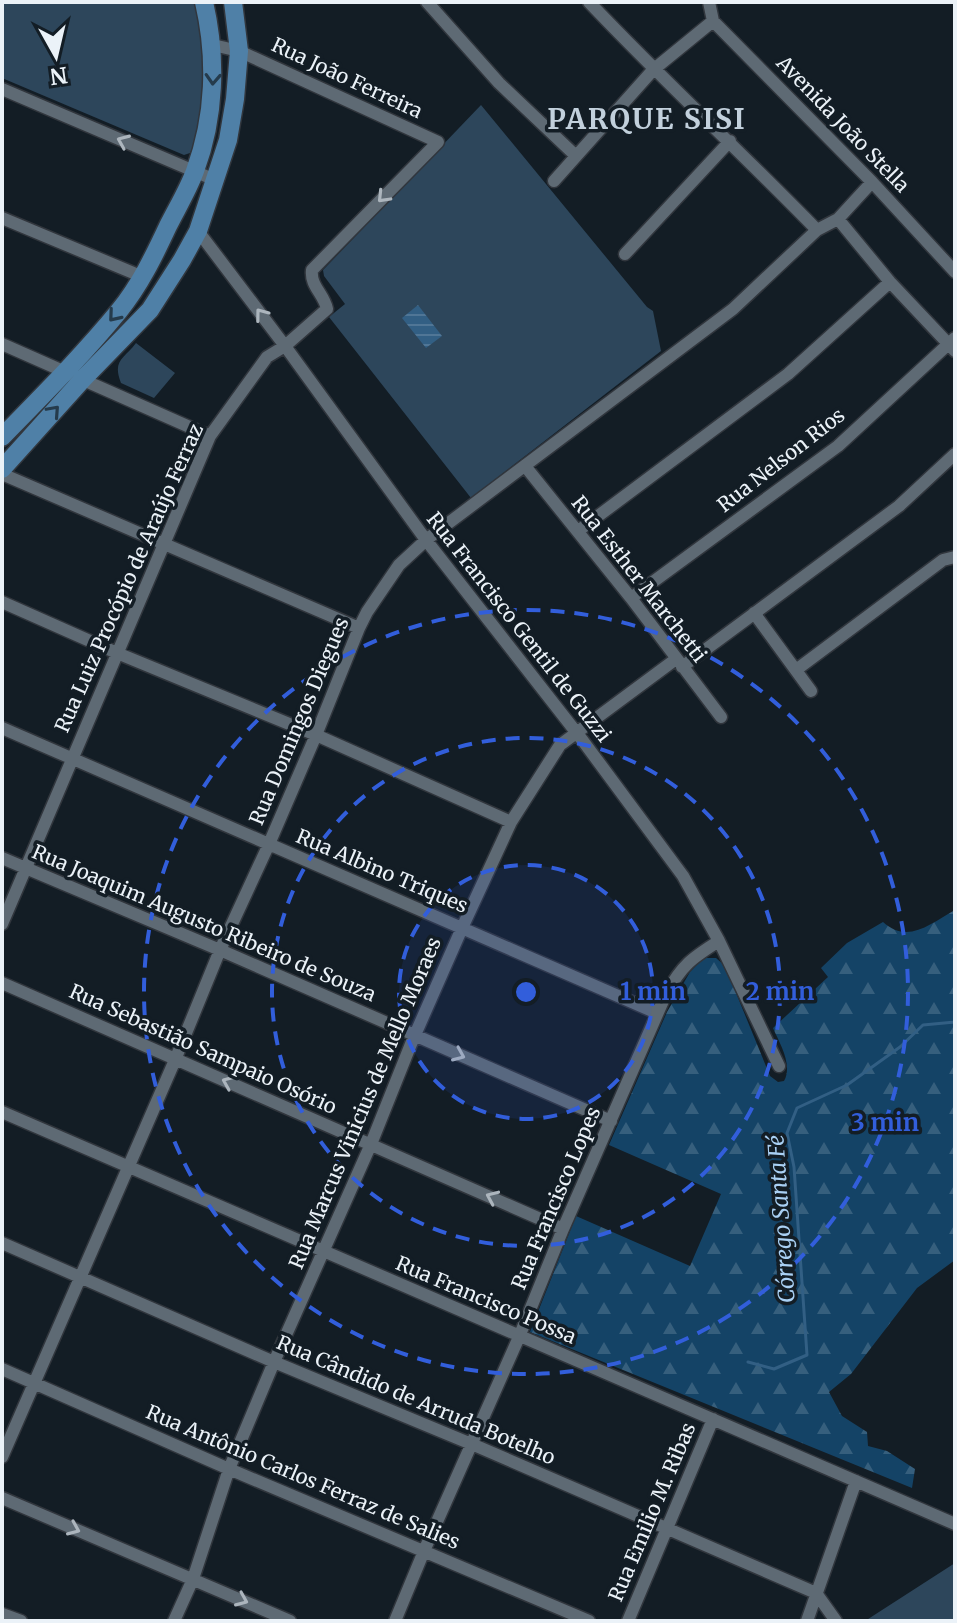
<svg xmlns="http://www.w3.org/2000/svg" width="957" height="1623" font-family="Merriweather,serif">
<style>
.green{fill:#2d465b}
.forest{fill:url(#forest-firs)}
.water{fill:url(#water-rules)}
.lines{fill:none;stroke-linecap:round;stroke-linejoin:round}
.stream{stroke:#325f84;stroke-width:3}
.street-casing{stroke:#31363d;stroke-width:15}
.primary-casing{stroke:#31363d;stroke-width:21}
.street{stroke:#5e6a74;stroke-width:12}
.primary{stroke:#4f80a7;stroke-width:18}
.oneway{stroke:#253b4c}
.oneway2{stroke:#acb5bd}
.ring{fill:none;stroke:#325edb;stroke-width:4;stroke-dasharray:14 10}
.labels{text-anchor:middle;stroke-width:7;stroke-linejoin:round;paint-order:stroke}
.street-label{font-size:20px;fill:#ebf2f8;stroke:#131d25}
.water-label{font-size:22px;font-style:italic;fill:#a9d0f4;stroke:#131d25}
.district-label{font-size:28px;font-weight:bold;letter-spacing:2px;fill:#c2d0dc;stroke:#131d25}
.centre{fill:#325edb;stroke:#131d25;stroke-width:4}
.ring-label{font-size:24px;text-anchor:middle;font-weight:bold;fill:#325edb;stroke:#131d25;stroke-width:7;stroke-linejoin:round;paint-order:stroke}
</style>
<defs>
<pattern id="forest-firs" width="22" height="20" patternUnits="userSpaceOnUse" patternTransform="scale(2)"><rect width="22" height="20" fill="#144366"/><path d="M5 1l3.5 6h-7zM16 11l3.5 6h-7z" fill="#365f7d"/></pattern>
<pattern id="water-rules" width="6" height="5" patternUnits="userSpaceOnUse" patternTransform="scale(2)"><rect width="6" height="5" fill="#325f84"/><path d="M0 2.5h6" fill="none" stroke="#507696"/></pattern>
</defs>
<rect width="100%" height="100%" fill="#131d25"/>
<!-- green -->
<path class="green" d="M 2,2 L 197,2 L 206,59 L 202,109 L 195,144 L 190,153 L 184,155 L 2,78 Z
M 481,105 L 647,307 L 653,311 L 661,351 L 471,498 L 329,317 L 345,304 L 324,276 L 323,270 Z
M 136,343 L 175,373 L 154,398 L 121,383 C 112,360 124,359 136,343 Z
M 955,1563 L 955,1621 L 865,1621 Z"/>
<!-- forest -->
<path class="forest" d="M 955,910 L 955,1260 L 917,1288 L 851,1374 L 829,1392 L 842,1416 L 867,1432 L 868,1446 L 887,1451 L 915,1469 L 912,1488 L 530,1332 L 576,1216 L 690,1266 L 721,1194 L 609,1145 L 667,1012 L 690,972 L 703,958 L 716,958 L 725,966 L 770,1076 L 778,1082 L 784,1081 C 793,1065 780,1044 773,1028 L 828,977 L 821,968 L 847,943 L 883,922 C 908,945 931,923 955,910 Z"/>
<!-- water -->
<path class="water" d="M 418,305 L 442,336 L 426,348 L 402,318 Z"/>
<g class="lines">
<!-- stream -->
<path class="stream" d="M 748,1362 L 774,1369 L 807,1355 L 794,1167 L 787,1133 L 797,1108 L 847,1085 L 900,1047 L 923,1025 L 955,1022"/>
<!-- street casing -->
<g class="street-casing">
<path id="street" d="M 427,2 L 499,83 L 576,156
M 589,2 C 663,80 742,153 817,230
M 709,2 L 713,21 L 872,182 L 955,272
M 2,89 L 215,180
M 554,181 L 653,70 L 713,21
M 2,218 L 143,277
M 838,219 L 890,282 L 955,351
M 198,231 L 285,346 L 426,540 L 583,741 L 683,876 L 719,941 L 779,1066
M 625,254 L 730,141
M 2,344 L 210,436
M 525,466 L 631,598 L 721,717
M 2,474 L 359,628
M 578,531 L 788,374 L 890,282
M 631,598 L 838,446 L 955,338
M 2,602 L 117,653 L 316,735 L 511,822
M 754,613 L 811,691
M 682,667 L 899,506 L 955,454
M 796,670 L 943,560 L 955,557
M 2,728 L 657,1013
M 2,858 L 220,950 L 611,1121
M 2,924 L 210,436 L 267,357 L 285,346 L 327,309 C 324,294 310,286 312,270 L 438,142 L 239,51 L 213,45
M 2,983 L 563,1229
M 2,1112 L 955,1524
M 2,1243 L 274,1362 L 481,1448 L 816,1593 L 836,1621
M 2,1369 L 229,1469 L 589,1621
M 2,1457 L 175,1060 L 220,950 L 269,844 L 316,735 L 359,628 L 367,612 L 399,565 L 426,540 L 733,309 L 817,230 L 838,219 L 872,182
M 2,1498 L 290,1621
M 2,1614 L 21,1621
M 174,1621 L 193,1579 L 229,1469 L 274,1362 L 371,1144 L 411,1044 L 462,928 L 511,822 L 560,745 L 676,659
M 395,1621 L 424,1551 L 519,1337 L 563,1229 L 666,994 C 682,965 692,958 719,941
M 628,1621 L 713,1419
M 807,1621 L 856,1481"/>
</g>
<!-- primary casing -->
<g class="primary-casing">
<path id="primary" d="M 2,437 C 42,396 83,355 119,311 C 140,285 154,256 168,226 C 177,208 188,190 195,171 C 215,117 217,58 204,2
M 2,469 L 83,379 L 150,310 L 182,260 L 198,231 L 228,140 L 235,99 L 239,51 L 233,2"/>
</g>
<!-- street -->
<use href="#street" class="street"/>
<!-- primary -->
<use href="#primary" class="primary"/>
</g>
<!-- one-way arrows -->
<defs><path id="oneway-chevron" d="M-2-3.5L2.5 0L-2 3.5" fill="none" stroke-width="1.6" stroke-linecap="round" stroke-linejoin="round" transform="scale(2)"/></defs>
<g class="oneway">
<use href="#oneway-chevron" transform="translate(213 79) rotate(93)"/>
<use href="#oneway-chevron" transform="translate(114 316) rotate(130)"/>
<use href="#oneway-chevron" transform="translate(54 411) rotate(-48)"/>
</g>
<g class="oneway2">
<use href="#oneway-chevron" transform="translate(123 141) rotate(-157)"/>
<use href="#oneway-chevron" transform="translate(383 197) rotate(134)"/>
<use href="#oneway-chevron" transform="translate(261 314) rotate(-127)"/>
<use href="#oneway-chevron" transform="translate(459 1055) rotate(23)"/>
<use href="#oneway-chevron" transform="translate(228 1082) rotate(-157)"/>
<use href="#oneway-chevron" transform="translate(492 1197) rotate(-156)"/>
<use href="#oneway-chevron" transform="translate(74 1529) rotate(23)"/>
<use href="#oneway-chevron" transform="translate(242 1600) rotate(23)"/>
</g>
<!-- distance rings -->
<circle cx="526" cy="992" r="127" fill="#325edb" fill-opacity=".12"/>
<g class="ring">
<circle cx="526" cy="992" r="127"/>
<circle cx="526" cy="992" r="254"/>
<circle cx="526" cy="992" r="382"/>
</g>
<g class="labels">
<!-- street labels -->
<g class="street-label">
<text transform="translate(347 78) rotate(25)" y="7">Rua João Ferreira</text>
<text transform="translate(843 124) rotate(46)" y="7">Avenida João Stella</text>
<text transform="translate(781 460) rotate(-38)" y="7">Rua Nelson Rios</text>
<text transform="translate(129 578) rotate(-66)" y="7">Rua Luiz Procópio de Araújo Ferraz</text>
<text transform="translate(639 579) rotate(52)" y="7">Rua Esther Marchetti</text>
<text transform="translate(519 627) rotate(52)" y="7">Rua Francisco Gentil de Guzzi</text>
<text transform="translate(299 721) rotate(-67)" y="7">Rua Domingos Diegues</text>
<text transform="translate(382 871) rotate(23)" y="7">Rua Albino Triques</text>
<text transform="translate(204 923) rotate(23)" y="7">Rua Joaquim Augusto Ribeiro de Souza</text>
<text transform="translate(203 1049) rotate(24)" y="7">Rua Sebastião Sampaio Osório</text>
<text transform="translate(365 1103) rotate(-67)" y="7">Rua Marcus Vinicius de Mello Moraes</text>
<text transform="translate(556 1198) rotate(-67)" y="7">Rua Francisco Lopes</text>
<text transform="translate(486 1300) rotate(23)" y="7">Rua Francisco Possa</text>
<text transform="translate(416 1400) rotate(23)" y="7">Rua Cândido de Arruda Botelho</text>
<text transform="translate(303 1477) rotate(23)" y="7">Rua Antônio Carlos Ferraz de Salies</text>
<text transform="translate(652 1512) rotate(-67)" y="7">Rua Emilio M. Ribas</text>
</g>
<!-- water labels -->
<g class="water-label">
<text transform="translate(781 1219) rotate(-94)" y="8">Córrego Santa Fé</text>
</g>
<!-- district labels -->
<g class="district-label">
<text x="647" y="129">PARQUE SISI</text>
</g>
</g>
<circle cx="526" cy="992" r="12" class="centre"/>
<g class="ring-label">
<text x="653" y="1000">1 min</text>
<text x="780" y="1000">2 min</text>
<text x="885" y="1131">3 min</text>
</g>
<!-- border -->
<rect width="957" height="1623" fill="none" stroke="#ebf2f8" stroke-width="8"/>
<!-- north arrow -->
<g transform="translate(56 56) rotate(172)" stroke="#131d25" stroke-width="6" paint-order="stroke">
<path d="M0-6L14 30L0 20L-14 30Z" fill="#ebf2f8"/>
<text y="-12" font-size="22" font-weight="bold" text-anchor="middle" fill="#ebf2f8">N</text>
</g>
</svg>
